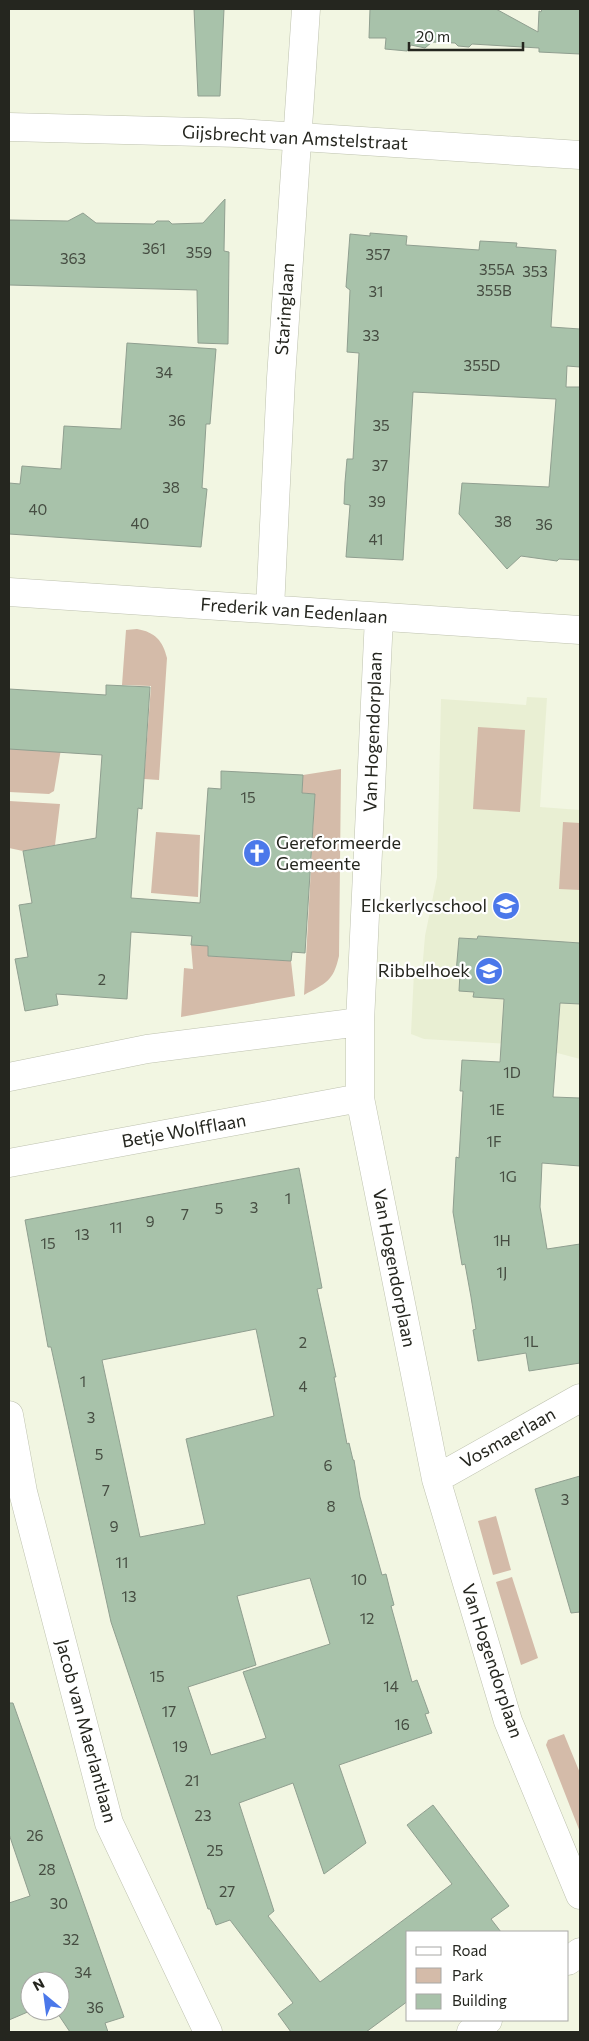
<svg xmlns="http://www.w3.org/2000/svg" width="589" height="2041" font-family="Commissioner,sans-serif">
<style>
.built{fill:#e9efd3}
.green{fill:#d4bba9}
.building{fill:#a8c2aa;stroke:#909f90;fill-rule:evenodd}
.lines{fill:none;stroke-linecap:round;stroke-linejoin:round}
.minor-casing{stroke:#bec2af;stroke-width:29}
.tertiary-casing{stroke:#bec2af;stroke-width:29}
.minor{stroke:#fff;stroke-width:28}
.tertiary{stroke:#fff;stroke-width:28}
.labels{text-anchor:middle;stroke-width:4.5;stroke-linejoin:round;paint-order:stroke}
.number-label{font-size:15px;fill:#464d42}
.street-label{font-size:18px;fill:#25261f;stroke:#fff}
.poi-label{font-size:18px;fill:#25261f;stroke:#fff;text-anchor:end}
</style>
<rect width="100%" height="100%" fill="#f2f6e2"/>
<!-- built -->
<path class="built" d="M 527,697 L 547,698 L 540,807 L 580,810 L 580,1059 L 527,1045 L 424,1039 L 411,1034 L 414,972 L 422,972 L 425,936 L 437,877 L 441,699 L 526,705 Z"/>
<!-- green -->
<path class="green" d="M 137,629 C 155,632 163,641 167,658 L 159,780 L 144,779 L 151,686 L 122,685 L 126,630 Z
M 70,695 L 54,791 L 49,794 L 9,792 L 9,743 L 51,751 Z
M 478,727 L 525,730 L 520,812 L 473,809 Z
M 341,769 L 339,956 C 333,982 326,983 304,995 L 315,794 L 302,793 L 303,775 Z
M 9,801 L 60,804 L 55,845 L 23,851 L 9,848 Z
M 563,822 L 580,823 L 580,890 L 559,889 Z
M 156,832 L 200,835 L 198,897 L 151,893 Z
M 191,945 L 208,946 L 208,956 L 291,961 L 295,996 L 181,1017 L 184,968 L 193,969 Z
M 496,1516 L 511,1570 L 493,1575 L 478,1521 Z
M 512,1577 L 538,1658 L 521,1665 L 496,1582 Z
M 564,1734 L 580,1773 L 580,1832 L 546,1745 L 548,1740 Z"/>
<!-- building -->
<path class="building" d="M 194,9 L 224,9 L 220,96 L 198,96 Z
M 370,9 L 496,9 L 538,32 L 539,11 L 541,12 L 542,9 L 580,9 L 580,54 L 539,52 L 539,48 L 472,44 L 469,47 L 458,46 L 455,43 L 432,42 L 425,48 L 411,45 L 407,51 L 385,49 L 386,38 L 369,38 Z
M 225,199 L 224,251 L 229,252 L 228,344 L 198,343 L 197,290 L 9,285 L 9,220 L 68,221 L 83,213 L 96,223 L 154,224 L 157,221 L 169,221 L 172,224 L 203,223 Z
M 370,233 L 407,236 L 406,245 L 479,250 L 480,241 L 517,243 L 516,247 L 556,250 L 551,327 L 580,329 L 580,367 L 567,366 L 566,387 L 580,387 L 580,560 L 559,559 L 557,561 L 521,556 L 507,569 L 459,514 L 462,483 L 549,487 L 556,399 L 413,392 L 403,560 L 346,557 L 350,505 L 344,504 L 345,482 L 347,459 L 353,459 L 359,353 L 347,352 L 350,290 L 346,287 L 350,234 L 370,236 Z
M 127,343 L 216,349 L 210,424 L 206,424 L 204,458 L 202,488 L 207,489 L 201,547 L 9,534 L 9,483 L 20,484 L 22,466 L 61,469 L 64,426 L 121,429 Z
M 106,685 L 150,687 L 142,809 L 138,808 L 131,898 L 200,903 L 208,788 L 221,789 L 221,771 L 303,775 L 302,793 L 315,794 L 305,953 L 292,952 L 291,961 L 208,956 L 208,946 L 191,945 L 192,936 L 131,932 L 127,999 L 56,994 L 58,1005 L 25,1011 L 15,959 L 28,957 L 19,905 L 32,903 L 23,851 L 96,838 L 102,755 L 9,749 L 9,689 L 106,695 Z
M 478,936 L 580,943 L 580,1004 L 560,1003 L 553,1097 L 580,1098 L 580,1166 L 542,1163 L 540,1207 L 547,1249 L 580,1244 L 580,1363 L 529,1371 L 526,1353 L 478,1361 L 473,1330 L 476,1329 L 471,1297 L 465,1264 L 462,1265 L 453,1212 L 456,1157 L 459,1158 L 461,1124 L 463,1091 L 460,1091 L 462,1060 L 500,1062 L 504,999 L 473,997 L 474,992 L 459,991 L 460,973 L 456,973 L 459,938 L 477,939 Z
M 299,1168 L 322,1288 L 317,1289 L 336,1377 L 334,1377 L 347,1444 L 349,1443 L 353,1460 L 354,1460 L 360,1497 L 382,1575 L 386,1574 L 390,1590 L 394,1605 L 391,1606 L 412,1682 L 417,1680 L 429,1713 L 425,1714 L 432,1733 L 339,1765 L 366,1843 L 324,1874 L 293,1783 L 239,1803 L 274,1911 L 268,1916 L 320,1982 L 452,1884 L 407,1825 L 433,1805 L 509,1906 L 491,1919 L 501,1932 L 408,1932 L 408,2001 L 366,2032 L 291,2032 L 278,2014 L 293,2003 L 230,1920 L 216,1925 L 210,1909 L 208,1909 L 111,1622 L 51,1347 L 48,1347 L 25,1220 ZM 256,1329 L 274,1416 L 186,1439 L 205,1524 L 140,1537 L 102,1360 ZM 310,1578 L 330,1644 L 243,1672 L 266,1738 L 211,1755 L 188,1687 L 256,1665 L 237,1596 Z
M 580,1476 L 580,1612 L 571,1613 L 535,1489 Z
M 9,1703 L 13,1703 L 124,2017 L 105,2023 L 108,2032 L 70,2032 L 56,2011 L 60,2011 L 60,1981 L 30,1981 L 30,2011 L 9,2020 L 9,1903 L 30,1896 L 9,1834 Z"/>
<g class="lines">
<!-- minor casing -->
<g class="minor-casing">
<path id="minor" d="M 9,592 L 580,630
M 270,609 L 281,378 L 306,9
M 379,617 L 360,1022 L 360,1098 L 436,1479 L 508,1721 L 580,1895
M 9,1077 L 147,1049 L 360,1022
M 9,1163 L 360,1098
M 9,1415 L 23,1492 L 109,1823 L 208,2032
M 436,1479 L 580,1398
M 568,1961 L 580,1952
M 471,2032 L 488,2020"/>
</g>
<!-- tertiary casing -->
<g class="tertiary-casing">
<path id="tertiary" d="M 9,127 L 239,133 L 580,155"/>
</g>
<!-- minor -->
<use href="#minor" class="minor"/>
<!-- tertiary -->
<use href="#tertiary" class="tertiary"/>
</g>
<!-- icons -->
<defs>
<g id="church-disc" transform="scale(1.4375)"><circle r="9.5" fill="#4b78ea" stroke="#fff"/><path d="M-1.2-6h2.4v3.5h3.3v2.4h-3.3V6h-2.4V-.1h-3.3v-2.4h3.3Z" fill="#fff"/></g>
<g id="school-disc" transform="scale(1.4375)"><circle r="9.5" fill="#4b78ea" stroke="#fff"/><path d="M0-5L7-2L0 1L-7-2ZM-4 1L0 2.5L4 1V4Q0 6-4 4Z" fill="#fff"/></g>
</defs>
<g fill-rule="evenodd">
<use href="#church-disc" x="257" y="853"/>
<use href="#school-disc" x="506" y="906"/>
<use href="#school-disc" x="489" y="971"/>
</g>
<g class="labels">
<!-- number labels -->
<g class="number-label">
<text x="154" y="254">361</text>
<text x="199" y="258">359</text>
<text x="378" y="260">357</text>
<text x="73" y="264">363</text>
<text x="497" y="275">355A</text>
<text x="535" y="277">353</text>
<text x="494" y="296">355B</text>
<text x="376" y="297">31</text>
<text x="371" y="341">33</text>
<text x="482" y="371">355D</text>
<text x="164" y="378">34</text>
<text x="177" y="426">36</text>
<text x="381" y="431">35</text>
<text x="380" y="471">37</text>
<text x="171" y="493">38</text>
<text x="377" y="507">39</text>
<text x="38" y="515">40</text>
<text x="503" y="527">38</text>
<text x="140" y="529">40</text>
<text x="544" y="530">36</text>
<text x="376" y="545">41</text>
<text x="248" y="803">15</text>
<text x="102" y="985">2</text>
<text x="512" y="1078">1D</text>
<text x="497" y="1115">1E</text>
<text x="494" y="1147">1F</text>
<text x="508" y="1182">1G</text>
<text x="288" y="1204">1</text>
<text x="254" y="1213">3</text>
<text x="219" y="1214">5</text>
<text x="185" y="1220">7</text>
<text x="150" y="1227">9</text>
<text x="116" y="1233">11</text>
<text x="82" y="1240">13</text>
<text x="502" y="1246">1H</text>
<text x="48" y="1249">15</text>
<text x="502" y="1278">1J</text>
<text x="531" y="1347">1L</text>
<text x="303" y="1348">2</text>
<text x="83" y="1387">1</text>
<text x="303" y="1392">4</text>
<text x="91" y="1423">3</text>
<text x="99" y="1460">5</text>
<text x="328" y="1471">6</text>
<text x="106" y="1496">7</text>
<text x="565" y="1505">3</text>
<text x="331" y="1512">8</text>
<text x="114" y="1532">9</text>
<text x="122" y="1568">11</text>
<text x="359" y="1585">10</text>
<text x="129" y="1602">13</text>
<text x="367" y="1624">12</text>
<text x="157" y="1682">15</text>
<text x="391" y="1692">14</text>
<text x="169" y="1717">17</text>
<text x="402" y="1730">16</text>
<text x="180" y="1752">19</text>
<text x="192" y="1786">21</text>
<text x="203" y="1821">23</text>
<text x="35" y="1841">26</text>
<text x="215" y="1856">25</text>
<text x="47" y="1875">28</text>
<text x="227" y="1897">27</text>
<text x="59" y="1909">30</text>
<text x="71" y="1945">32</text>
<text x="83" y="1978">34</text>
<text x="95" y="2013">36</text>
</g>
<!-- street labels -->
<g class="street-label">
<text transform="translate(295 138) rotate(3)" y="6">Gijsbrecht van Amstelstraat</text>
<text transform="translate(285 309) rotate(-86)" y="6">Staringlaan</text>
<text transform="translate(294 611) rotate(4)" y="6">Frederik van Eedenlaan</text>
<text transform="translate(373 732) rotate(-88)" y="6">Van Hogendorplaan</text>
<text transform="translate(184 1131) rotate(-10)" y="6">Betje Wolfflaan</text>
<text transform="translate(394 1268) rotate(79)" y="6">Van Hogendorplaan</text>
<text transform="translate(508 1438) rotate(-29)" y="6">Vosmaerlaan</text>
<text transform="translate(492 1661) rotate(72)" y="6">Van Hogendorplaan</text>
<text transform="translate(86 1731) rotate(75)" y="6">Jacob van Maerlantlaan</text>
</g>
<!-- poi labels -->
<g class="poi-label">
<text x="276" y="849" text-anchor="start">Gereformeerde<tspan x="276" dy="21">Gemeente</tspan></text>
<text x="487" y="912">Elckerlycschool</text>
<text x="470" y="977">Ribbelhoek</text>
</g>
</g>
<!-- border -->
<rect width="589" height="2041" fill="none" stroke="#25261f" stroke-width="20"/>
<!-- legend -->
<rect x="406" y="1931" width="162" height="90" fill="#ffffff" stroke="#a8a8a5"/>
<rect x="416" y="1947" width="25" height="8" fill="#ffffff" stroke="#a8a8a5"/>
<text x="452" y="1956" font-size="15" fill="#25261f">Road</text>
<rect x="416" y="1968" width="25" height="15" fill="#d4bba9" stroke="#a8a8a5"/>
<text x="452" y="1981" font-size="15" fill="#25261f">Park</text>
<rect x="416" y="1994" width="25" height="15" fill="#a8c2aa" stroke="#a8a8a5"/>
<text x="452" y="2006" font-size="15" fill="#25261f">Building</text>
<!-- north arrow -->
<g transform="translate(45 1996) rotate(331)"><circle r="24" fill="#ffffff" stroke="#a8a8a5"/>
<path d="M0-4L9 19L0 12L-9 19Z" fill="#4b78ea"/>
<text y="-8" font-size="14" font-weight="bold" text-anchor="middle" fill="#25261f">N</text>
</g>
<!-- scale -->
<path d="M409 42v8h114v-8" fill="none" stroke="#25261f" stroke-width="2.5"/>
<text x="416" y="42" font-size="15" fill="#25261f" stroke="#ffffff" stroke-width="4" paint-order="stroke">20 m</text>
</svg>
